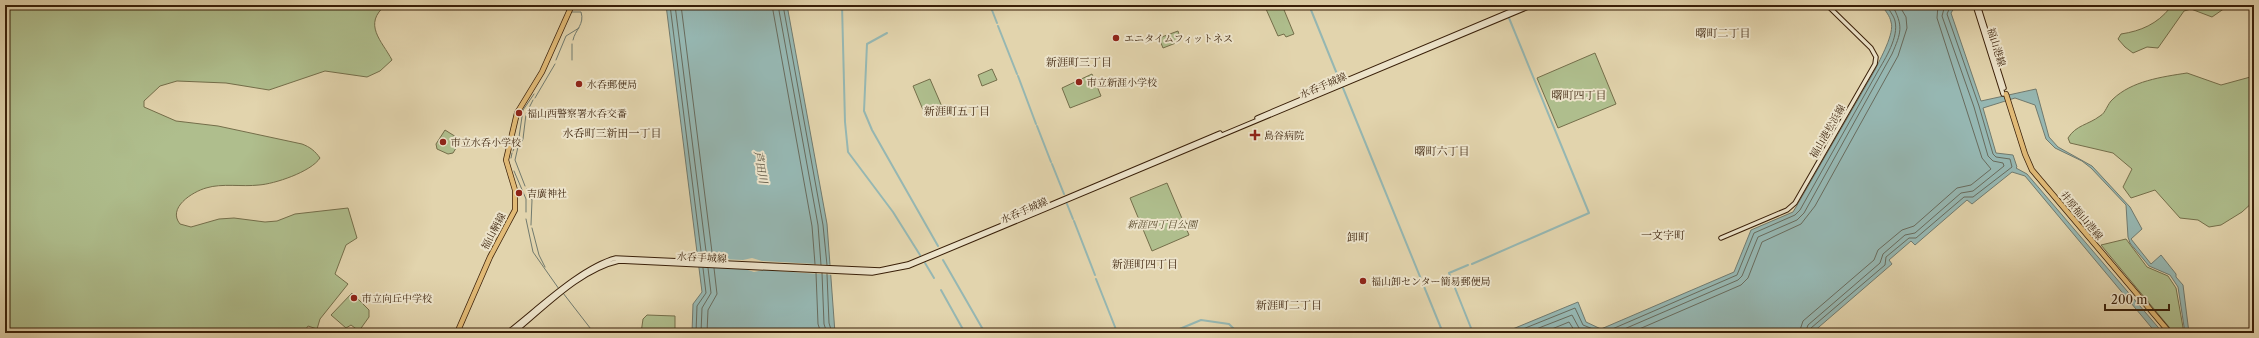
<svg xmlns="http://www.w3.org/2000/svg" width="2259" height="338" font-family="'Libre Caslon Text','Noto Serif JP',serif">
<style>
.green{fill:#afbe8d;stroke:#746e4a}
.water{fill:#96b7b2;stroke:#717a6e}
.pier{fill:#e2d4ad}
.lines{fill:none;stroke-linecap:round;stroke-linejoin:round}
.shore{stroke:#686b5d;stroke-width:1}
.stream{stroke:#717a6e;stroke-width:1}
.canal{stroke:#96b7b2;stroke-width:2}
.secondary-casing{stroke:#391f08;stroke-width:5.5}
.primary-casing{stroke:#391f08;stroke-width:6}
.secondary{stroke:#ece3ca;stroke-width:3.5}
.primary{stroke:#e1ba76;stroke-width:4.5}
.poi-dot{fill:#8f2418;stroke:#ece3ca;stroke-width:1.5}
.labels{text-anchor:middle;stroke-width:4;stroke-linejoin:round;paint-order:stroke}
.poi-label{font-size:10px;fill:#391f08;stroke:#ece3ca;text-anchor:start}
.street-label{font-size:10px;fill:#391f08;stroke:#ece3ca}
.park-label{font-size:10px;font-style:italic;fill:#564729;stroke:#ece3ca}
.neighbourhood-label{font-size:11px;fill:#391f08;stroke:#ece3ca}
.water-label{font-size:11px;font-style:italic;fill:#554d3b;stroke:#ece3ca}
</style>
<rect width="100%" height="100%" fill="#e2d4ad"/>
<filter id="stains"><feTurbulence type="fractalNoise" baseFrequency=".005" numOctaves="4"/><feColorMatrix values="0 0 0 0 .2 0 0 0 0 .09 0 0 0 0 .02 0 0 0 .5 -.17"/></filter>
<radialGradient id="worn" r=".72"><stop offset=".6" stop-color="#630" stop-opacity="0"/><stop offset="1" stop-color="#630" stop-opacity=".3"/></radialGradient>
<!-- green -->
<path class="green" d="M 5,5 L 386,5 C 362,24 382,41 392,60 L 380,71 L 367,77 L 325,71 L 269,90 L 226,83 L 177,81 L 160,86 L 144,101 L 144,107 L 176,121 L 218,126 L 302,144 C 310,147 315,151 320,158 C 311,172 274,184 259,185 C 242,187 222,183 206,188 C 192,192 167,208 180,224 L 191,227 L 219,219 L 234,218 L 265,222 L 277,221 L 295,214 L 348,208 L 357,238 L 346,245 L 335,274 L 348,284 L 320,319 L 317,329 L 308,326 L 303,333 L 5,333 Z
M 1270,5 L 1282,5 L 1294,34 L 1286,37 L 1284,34 L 1278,36 L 1266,9 Z
M 2169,5 L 2224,5 L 2225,8 L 2212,17 L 2191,9 L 2184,11 L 2158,48 L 2147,47 L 2133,53 L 2125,47 L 2118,39 L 2121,34 C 2141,31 2157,24 2170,8 Z
M 1178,31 L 1181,41 L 1163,48 L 1159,38 Z
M 1595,53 L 1616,104 L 1558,128 L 1537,78 Z
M 992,69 L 997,80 L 982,86 L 978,75 Z
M 2187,73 L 2221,85 L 2254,76 L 2254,201 L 2242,212 L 2221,225 L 2209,227 L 2198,220 L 2180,218 L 2155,190 L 2131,198 L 2123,187 L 2132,169 L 2113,153 L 2070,143 L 2068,138 C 2076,125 2088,125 2100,116 C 2106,113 2107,104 2113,99 C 2132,81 2161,77 2187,73 Z
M 1092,74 L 1101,96 L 1070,108 L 1062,88 Z
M 930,79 L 943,109 L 926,117 L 913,86 Z
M 445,130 L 461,140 L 453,153 L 448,154 L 437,149 L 436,144 Z
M 1167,183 L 1189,235 L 1152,251 L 1130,198 Z
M 2126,239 L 2147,267 L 2168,276 L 2176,288 L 2184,333 L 2174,333 L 2101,245 Z
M 352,293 L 369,310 L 369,317 L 359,331 L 351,325 L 346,328 L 331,315 Z
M 647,315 L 675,316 L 675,333 L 641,333 L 643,319 Z"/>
<!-- water -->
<path class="water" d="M 666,5 L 787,5 L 827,224 L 835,333 L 692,333 L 693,304 L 702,292 Z
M 1881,5 L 1956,5 L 1951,13 L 1981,101 L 2036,89 L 2049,137 L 2058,147 L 2092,166 L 2130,207 L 2142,229 L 2131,239 L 2151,264 L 2161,255 L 2176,274 L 2176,277 L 2183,285 L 2189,333 L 2185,333 L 2178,287 L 2170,275 L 2149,266 L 2130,243 L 2128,237 L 2126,205 L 2091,168 L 2082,161 L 2055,148 L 2046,139 L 2035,105 L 2015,98 L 1983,108 L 1996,153 L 2013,155 L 2017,167 L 2016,168 L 2027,174 L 2163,333 L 2156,333 L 2025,176 L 2012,172 L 1972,204 L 1967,200 L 1915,245 L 1911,241 L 1889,260 L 1892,264 L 1812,333 L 1503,333 L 1578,302 L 1586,322 L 1601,329 L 1734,272 L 1751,230 L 1793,212 L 1796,207 L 1875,70 C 1880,59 1895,33 1891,22 C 1890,16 1885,10 1881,5 Z"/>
<!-- pier -->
<path class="pier" d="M 696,258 L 743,260 L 752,258 L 762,261 L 833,265 L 834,275 L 763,270 L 754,272 L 745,269 L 697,267 Z"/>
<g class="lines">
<!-- shore -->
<path class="shore" d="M 670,5 L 702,259
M 675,5 L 707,259
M 681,5 L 713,260
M 772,5 L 812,226 L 815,264
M 778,5 L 818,225 L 821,265
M 783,5 L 823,225 L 827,265
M 816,273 L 818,324 L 821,333
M 822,273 L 824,324 L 827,333
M 827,274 L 829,323 L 832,333
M 696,333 L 697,306 L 706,293 L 703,268
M 701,333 L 702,308 L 711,293 L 708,268
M 707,333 L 708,310 L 717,294 L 714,268
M 1513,333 L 1575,308 L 1583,325 L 1603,333 L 1737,275 L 1754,233 L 1795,215 L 1800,210 L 1878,71 C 1885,59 1899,37 1895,21 C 1894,16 1889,10 1886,5
M 1526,333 L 1572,315 L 1579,328 L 1588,333
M 1542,333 L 1569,322 L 1576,333
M 1615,333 L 1738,280 L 1742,276 L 1758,237 L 1797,220 L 1804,213 L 1892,54 C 1901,33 1904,26 1892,5
M 1630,333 L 1741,285 L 1748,278 L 1762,242 L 1801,224 L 1815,206 L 1898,56 L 1907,28 L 1906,17 L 1899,5
M 1799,333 L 1803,321 L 1874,260 L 1878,250 L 1902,230 L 1914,226 L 1957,188 L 1971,185 L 1991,169 L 1982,158 L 1937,18 L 1938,5
M 1805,333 L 1808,325 L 1880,263 L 1883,254 L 1905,235 L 1915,233 L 1961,193 L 1973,191 L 2004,166 L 2003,163 L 1993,161 L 1988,156 L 1974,107 L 1942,16 L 1945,5
M 1810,333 L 1811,328 L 1885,265 L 1886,257 L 1909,238 L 1916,238 L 1964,197 L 1973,197 L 2012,167 L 2010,159 L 1996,157 L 1993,154 L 1979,106 L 1947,14 L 1951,5"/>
<!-- stream -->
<path class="stream" d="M 565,5 L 565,9 L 567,11
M 570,12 L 581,12 C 585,24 575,30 573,40
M 556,60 L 566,36 L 579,28
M 572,60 L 572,44
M 535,98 L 555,64
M 520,145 L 523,139 L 526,114 L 533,100
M 518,147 L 515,160 L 525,186
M 513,151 L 519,137 L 523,110 L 534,94
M 511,158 L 512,153
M 514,171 L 526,199 L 526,212
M 527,189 L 532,200 L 531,225
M 526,219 L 533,252 L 559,289
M 532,228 L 539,255 L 545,267
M 563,293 L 594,333"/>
<!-- canal -->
<path class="canal" d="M 842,5 L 845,122 L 848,152 L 893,212 L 920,255
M 990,5 L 997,23
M 1309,5 L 1339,79
M 1503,5 L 1506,10
M 998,26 L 1017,74
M 887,33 L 867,44 L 864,111 L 872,130 L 938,246
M 1018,76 L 1036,124
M 1343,88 L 1443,333
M 1037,126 L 1051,162
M 1052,164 L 1064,194
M 1067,204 L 1073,219
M 1074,221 L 1095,275
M 943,260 L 985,333
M 925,263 L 934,278
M 1472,264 L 1589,213 L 1509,18
M 1468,265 L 1449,273 L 1473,333
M 1096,279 L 1117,332
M 941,290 L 965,333
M 1170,333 L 1201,320 L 1229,324 L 1238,333"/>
<!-- secondary casing -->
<g class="secondary-casing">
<path id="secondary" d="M 1975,5 L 2003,94
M 1978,5 L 2004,88
M 1257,118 L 1525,5
M 1021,217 L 1220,133
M 1721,238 L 1787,210 L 1795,203 L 1875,64 L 1876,57 L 1871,48 L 1827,5
M 507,333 C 537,310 581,267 616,258 L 880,270 L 908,264 L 1012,221
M 513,333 C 544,308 579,270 619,261 L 872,273 L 909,266 L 1533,5"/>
</g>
<!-- primary casing -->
<g class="primary-casing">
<path id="primary" d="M 2006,94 L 2025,154 L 2032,170 L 2170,333
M 457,333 L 490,257 L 515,210 L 515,190 L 506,160 L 517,113 L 542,72 L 572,5"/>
</g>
<!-- secondary -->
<use href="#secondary" class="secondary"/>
<!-- primary -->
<use href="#primary" class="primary"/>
</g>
<!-- markers -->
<g class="poi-dot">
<circle cx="1116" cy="38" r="4"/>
<circle cx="1079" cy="82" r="4"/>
<circle cx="579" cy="84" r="4"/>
<circle cx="519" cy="113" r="4"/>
<path d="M1253 129h4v4h4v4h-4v4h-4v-4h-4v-4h4z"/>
<circle cx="443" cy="142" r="4"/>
<circle cx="519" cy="193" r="4"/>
<circle cx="1363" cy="281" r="4"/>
<circle cx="354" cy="298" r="4"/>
</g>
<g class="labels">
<!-- poi labels -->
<g class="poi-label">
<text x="1124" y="42">エニタイムフィットネス</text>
<text x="1087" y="86">市立新涯小学校</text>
<text x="587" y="88">水呑郵便局</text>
<text x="527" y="117">福山西警察署水呑交番</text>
<text x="1264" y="139">島谷病院</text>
<text x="451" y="146">市立水呑小学校</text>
<text x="527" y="197">吉廣神社</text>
<text x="1371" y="285">福山卸センター簡易郵便局</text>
<text x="362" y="302">市立向丘中学校</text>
</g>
<!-- street labels -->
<g class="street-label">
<text transform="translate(1997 47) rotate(73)" y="4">福山港線</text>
<text transform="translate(1323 85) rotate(-23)" y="4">水呑手城線</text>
<text transform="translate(1827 131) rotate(-60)" y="4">福山港松浜線</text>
<text transform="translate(1024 210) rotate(-23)" y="4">水呑手城線</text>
<text transform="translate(2082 215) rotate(50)" y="4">井原福山港線</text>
<text transform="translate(493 231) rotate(-62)" y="4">福山鞆線</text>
<text transform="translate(702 257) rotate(3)" y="4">水呑手城線</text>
</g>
<!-- park labels -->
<g class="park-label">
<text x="1162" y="228">新涯四丁目公園</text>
</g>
<!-- neighbourhood labels -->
<g class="neighbourhood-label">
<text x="1723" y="37">曙町二丁目</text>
<text x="1079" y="66">新涯町三丁目</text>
<text x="1579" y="99">曙町四丁目</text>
<text x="957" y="115">新涯町五丁目</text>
<text x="612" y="137">水呑町三新田一丁目</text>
<text x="1442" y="155">曙町六丁目</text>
<text x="1663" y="239">一文字町</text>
<text x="1358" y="241">卸町</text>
<text x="1145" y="268">新涯町四丁目</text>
<text x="1289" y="309">新涯町二丁目</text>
</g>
<!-- water labels -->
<g class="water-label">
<text transform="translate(761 167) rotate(80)" y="4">芦田川</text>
</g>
</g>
<!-- margin -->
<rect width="2259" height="338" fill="none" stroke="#e2d4ad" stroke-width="20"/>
<rect x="6" y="6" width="2247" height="326" fill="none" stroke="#391f08" stroke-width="2"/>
<rect x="10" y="10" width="2239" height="318" fill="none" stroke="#391f08"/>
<!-- scale -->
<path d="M2105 304v6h64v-6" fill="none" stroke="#391f08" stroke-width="2"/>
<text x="2111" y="304" font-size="12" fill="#391f08" stroke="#ece3ca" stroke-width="3" paint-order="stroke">200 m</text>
<rect width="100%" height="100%" filter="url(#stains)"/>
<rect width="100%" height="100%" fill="url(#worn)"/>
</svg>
